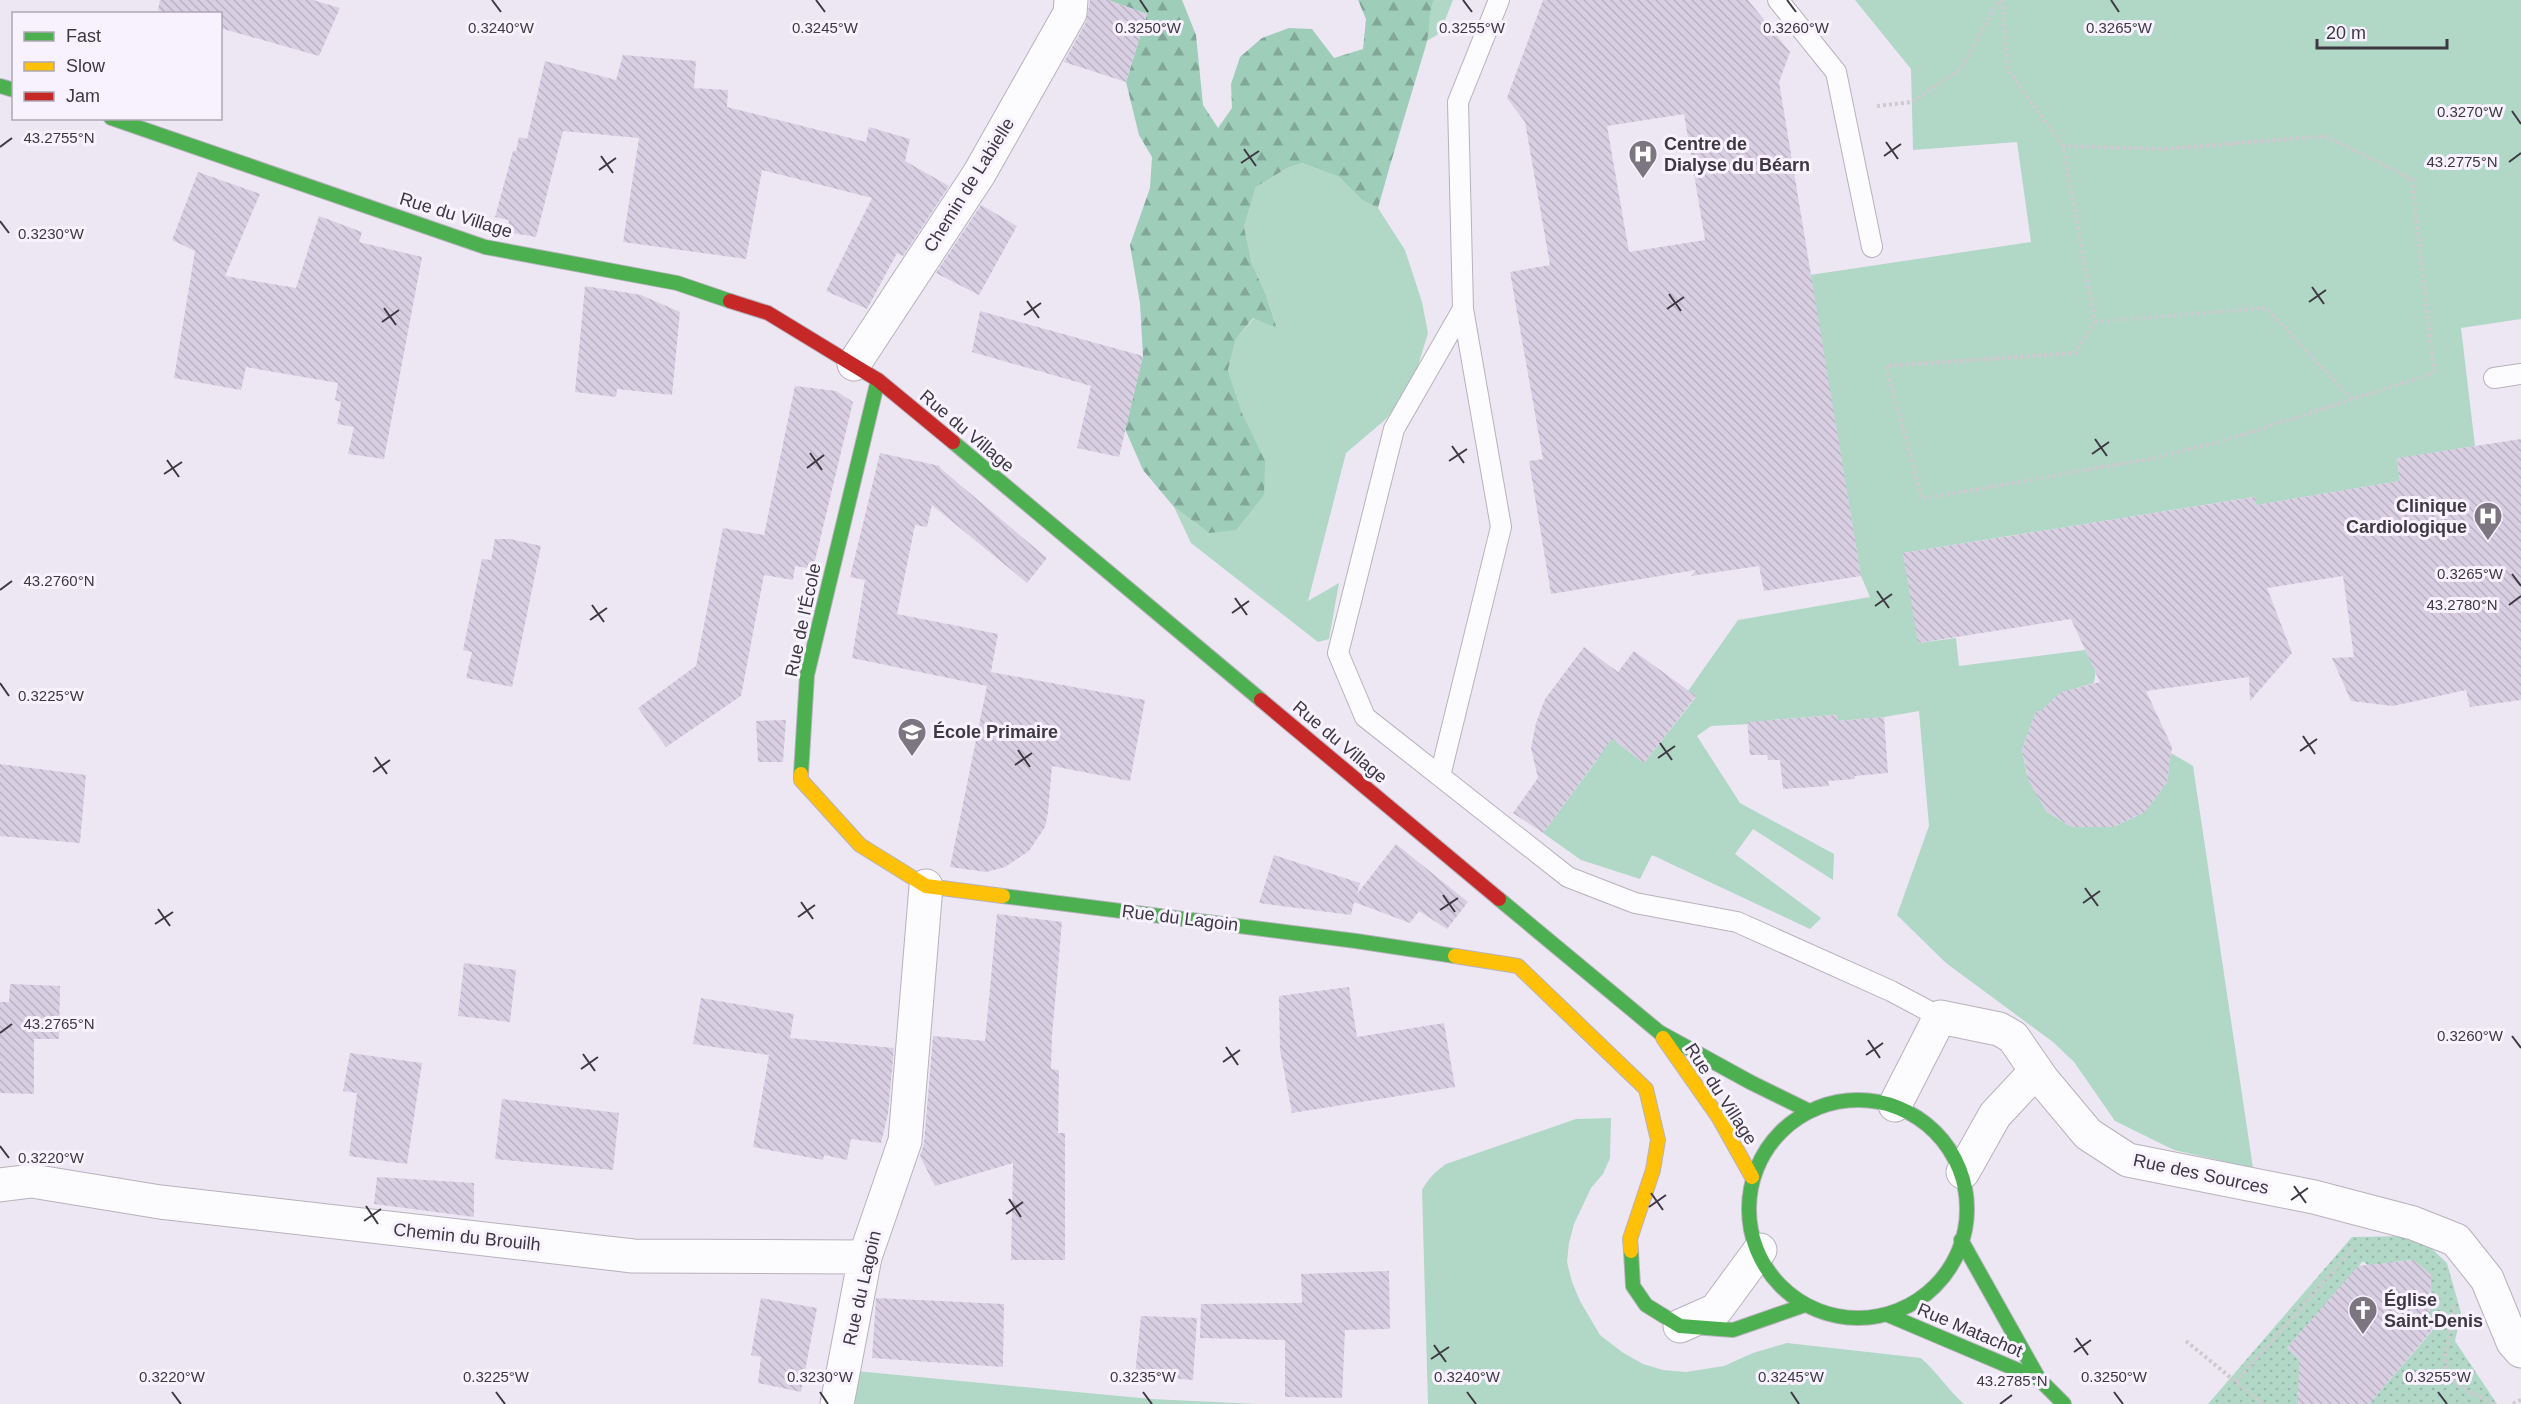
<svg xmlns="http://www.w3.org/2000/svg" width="2521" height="1404" font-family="Helvetica,sans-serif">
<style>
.grass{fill:#b1d7c7}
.forest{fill:url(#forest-firs)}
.park{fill:url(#park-dots)}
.building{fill:url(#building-back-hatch);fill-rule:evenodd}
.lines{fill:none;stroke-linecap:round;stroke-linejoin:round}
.lane-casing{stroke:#b7b2bc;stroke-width:22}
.street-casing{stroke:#b7b2bc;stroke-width:35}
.fast-casing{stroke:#b7b2bc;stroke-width:16}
.slow-casing{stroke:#b7b2bc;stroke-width:16}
.jam-casing{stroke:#b7b2bc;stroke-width:16}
.path{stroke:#cdcbd0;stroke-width:4;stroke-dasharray:3 3;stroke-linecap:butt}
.lane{stroke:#fcfbfd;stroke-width:20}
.street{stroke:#fcfbfd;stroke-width:33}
.fast{stroke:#4caf50;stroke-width:14}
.slow{stroke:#ffc107;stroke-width:14}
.jam{stroke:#c62828;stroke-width:14}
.ticks{fill:none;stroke:#3d3942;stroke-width:2}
.labels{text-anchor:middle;stroke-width:6;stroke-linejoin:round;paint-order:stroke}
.poi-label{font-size:18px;font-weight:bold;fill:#3d3942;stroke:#f8f1ff;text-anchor:start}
.street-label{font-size:18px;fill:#3d3942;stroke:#f8f1ff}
.ticks-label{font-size:15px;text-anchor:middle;fill:#3d3942;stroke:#f8f1ff;stroke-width:6;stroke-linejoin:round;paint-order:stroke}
</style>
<defs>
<pattern id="forest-firs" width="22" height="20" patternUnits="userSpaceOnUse" patternTransform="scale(1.5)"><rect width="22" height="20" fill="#9ecdba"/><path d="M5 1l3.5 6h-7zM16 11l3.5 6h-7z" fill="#82a799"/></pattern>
<pattern id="park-dots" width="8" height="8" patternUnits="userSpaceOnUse" patternTransform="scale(1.5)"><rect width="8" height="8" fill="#b1d7c7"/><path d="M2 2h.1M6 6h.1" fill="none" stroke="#99b9ac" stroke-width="1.8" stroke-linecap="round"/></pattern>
<pattern id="building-back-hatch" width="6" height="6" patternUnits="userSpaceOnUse" patternTransform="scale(1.5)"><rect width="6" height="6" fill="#d9cfe3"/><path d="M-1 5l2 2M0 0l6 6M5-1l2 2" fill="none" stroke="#bbb2c4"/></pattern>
</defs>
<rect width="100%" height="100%" fill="#ede7f4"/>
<!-- grass -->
<path class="grass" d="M 1434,0 L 1453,0 L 1440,33 L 1427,41 L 1430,8 Z
M 1855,0 L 2521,0 L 2521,319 L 2461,328 L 2475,446 L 2397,459 L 2400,481 L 2256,505 L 2254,497 L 1903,553 L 1919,643 L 1956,638 L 1959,666 L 2085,650 L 2089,658 L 2097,662 L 2094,683 C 2066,691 2046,695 2037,726 L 2031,725 L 2022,750 L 2027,775 L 2034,775 L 2034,790 L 2047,812 L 2068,825 L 2084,827 L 2113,827 L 2137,816 L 2150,805 L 2167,782 L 2171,753 L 2193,766 L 2253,1168 L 2174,1150 L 2115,1121 L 2074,1062 L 2053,1042 L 1946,963 L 1897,915 L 1929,826 L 1919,711 L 1884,717 L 1838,721 L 1836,715 L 1771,720 L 1770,723 L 1711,726 L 1697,736 L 1740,803 L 1834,854 L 1833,880 L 1753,829 L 1735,854 L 1821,918 L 1810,929 L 1652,855 L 1640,879 L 1581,860 L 1543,833 L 1597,760 L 1605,733 L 1644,763 L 1696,697 L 1688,691 L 1738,620 L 1870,597 L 1861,576 L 1810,275 L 2031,242 L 2017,142 L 1913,150 L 1911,69 Z
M 1302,163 L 1339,177 L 1362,200 L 1378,208 L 1405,250 L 1422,302 L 1428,333 L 1417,369 L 1400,401 L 1386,419 L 1346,453 L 1308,601 L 1339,583 L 1329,639 L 1318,642 L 1191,543 L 1174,507 L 1209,533 L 1242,413 L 1228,370 L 1236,339 L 1254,318 L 1277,327 L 1266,295 L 1252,264 L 1244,227 L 1256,187 L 1287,168 Z
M 1611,1118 L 1610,1158 L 1603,1174 L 1591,1188 L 1574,1224 L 1569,1243 L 1567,1262 L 1572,1282 L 1580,1301 L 1600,1335 L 1622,1352 L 1643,1364 L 1663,1370 L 1686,1372 L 1724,1366 L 1753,1353 L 1787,1343 L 1921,1358 C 1937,1372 1948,1390 1964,1404 L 1428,1404 L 1422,1190 C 1429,1178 1435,1172 1446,1164 L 1576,1119 Z
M 856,1371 L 1151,1399 L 1257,1404 L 850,1404 Z"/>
<!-- forest -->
<path class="forest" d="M 1108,0 L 1182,0 L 1196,35 L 1203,105 L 1218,128 L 1232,108 L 1231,84 L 1240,57 L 1262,38 L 1289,28 L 1312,29 L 1334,58 L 1363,49 L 1366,19 L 1358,0 L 1434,0 C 1427,14 1431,29 1426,45 C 1410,99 1393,153 1378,208 L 1362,200 L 1339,177 L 1302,163 L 1287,168 L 1256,187 L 1244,227 L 1252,264 L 1266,295 L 1277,328 L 1253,318 L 1236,339 L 1228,370 L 1242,413 L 1265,461 L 1264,495 L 1236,530 L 1209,533 L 1174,507 L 1143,470 L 1125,429 L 1143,356 L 1140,303 L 1130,245 L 1150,188 L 1152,157 L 1139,135 L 1126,82 L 1147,14 Z"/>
<!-- park -->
<path class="park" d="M 2409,1236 L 2419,1237 L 2447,1263 L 2461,1313 L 2455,1341 L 2497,1404 L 2369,1404 L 2438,1324 L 2420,1308 L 2431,1297 L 2431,1275 L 2413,1260 L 2394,1262 L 2381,1277 L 2363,1261 L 2287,1348 L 2305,1365 L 2304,1385 L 2297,1394 L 2309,1404 L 2208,1404 L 2352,1237 Z"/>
<!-- building -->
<path class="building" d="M 160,0 L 313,0 L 340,8 L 319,56 L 220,28 L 220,14 L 171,14 L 158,10 Z
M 1090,0 L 1108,0 L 1147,14 L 1126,82 L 1064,62 L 1086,22 Z
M 1543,0 L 1748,0 L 1790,52 L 1779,82 L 1861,576 L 1764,591 L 1759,566 L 1691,576 L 1696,570 L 1551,594 L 1529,461 L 1543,459 L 1510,272 L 1550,265 L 1525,122 L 1507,98 ZM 1684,114 L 1705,240 L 1629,252 L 1607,126 Z
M 623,55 L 696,61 L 694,88 L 728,90 L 727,107 L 866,142 L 869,127 L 910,139 L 905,161 L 949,186 L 903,256 L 897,253 L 867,309 L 826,291 L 872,198 L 762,170 L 746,259 L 623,242 L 639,138 L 563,131 L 536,237 L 506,232 L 509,220 L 495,217 L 513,151 L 516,151 L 519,137 L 527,139 L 545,61 L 616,80 Z
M 198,172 L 260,194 L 225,276 L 296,288 L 319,216 L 362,232 L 359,242 L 422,257 L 384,459 L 348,454 L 354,427 L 337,424 L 341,402 L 335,400 L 338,383 L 246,367 L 241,390 L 174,378 L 195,251 L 172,240 Z
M 981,205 L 1017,226 L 979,295 L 936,273 Z
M 585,286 L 641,295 L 680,312 L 672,395 L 617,389 L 616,397 L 575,392 Z
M 980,311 L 1143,356 L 1119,457 L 1077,448 L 1091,386 L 972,352 Z
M 795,386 L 836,391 L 853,402 L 813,569 L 795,566 L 793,580 L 764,575 L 741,696 L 666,747 L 638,708 L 696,666 L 723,528 L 764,535 Z
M 2521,439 L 2521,700 L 2470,707 L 2466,690 L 2393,706 L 2351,701 L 2332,658 L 2354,657 L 2343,576 L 2267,588 L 2292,653 L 2250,701 L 2249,677 L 2146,691 L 2172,747 L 2167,782 L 2145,812 L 2113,827 L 2072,827 L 2047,812 L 2029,782 L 2022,750 L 2036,711 L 2041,711 L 2061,692 L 2100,682 L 2071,619 L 1918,643 L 1903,553 L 2255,497 L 2256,505 L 2400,481 L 2397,458 Z
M 880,453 L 940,466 L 940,468 L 1047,558 L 1027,583 L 932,505 L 927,527 L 915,525 L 897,614 L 998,634 L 991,672 L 1145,700 L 1130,781 L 1052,766 L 1048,812 L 1045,827 L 1029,851 L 1005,867 L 986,872 L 950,867 L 987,686 L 852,658 L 865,580 L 850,577 Z
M 495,539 L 510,539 L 541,546 L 512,687 L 466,678 L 472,652 L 463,650 L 482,559 L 491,560 Z
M 1584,647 L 1618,672 L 1634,651 L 1696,696 L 1644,763 L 1612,739 L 1543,833 L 1513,813 L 1538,778 L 1531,748 L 1536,723 L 1545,699 Z
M 1837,715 L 1838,721 L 1884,717 L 1888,773 L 1855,776 L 1855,779 L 1828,781 L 1829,786 L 1783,789 L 1780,760 L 1768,760 L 1767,755 L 1750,755 L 1747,722 Z
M 786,720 L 783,762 L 758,762 L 756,721 Z
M 0,764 L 86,775 L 80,843 L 0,836 Z
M 1396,844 L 1468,902 L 1447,929 L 1419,911 L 1410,923 L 1354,902 L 1351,915 L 1259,903 L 1274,855 L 1360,883 L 1357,894 Z
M 997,914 L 1062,922 L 1052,1036 L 1051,1069 L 1059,1070 L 1058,1133 L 1065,1133 L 1065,1260 L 1011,1260 L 1013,1163 L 935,1186 L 920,1156 L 924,1143 L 933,1036 L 985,1041 Z
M 464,963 L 516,970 L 510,1022 L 458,1016 Z
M 10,984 L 60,986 L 59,1039 L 34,1039 L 34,1094 L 0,1093 L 0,1002 L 9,1002 Z
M 1349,987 L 1357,1037 L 1444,1023 L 1455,1087 L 1292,1113 L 1280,1050 L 1279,996 Z
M 701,998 L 794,1014 L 790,1038 L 894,1048 L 888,1114 L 881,1143 L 851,1139 L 847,1160 L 824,1155 L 823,1160 L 753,1147 L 769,1055 L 693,1044 Z
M 350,1053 L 422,1063 L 407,1164 L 349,1156 L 357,1093 L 343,1091 Z
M 502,1099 L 619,1113 L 613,1170 L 495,1159 Z
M 377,1177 L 474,1183 L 474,1217 L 374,1204 Z
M 2414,1260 L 2431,1275 L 2430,1317 L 2438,1323 L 2369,1404 L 2298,1404 L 2299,1359 L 2287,1348 L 2358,1266 Z
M 1389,1271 L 1390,1329 L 1345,1330 L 1342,1398 L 1285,1397 L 1285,1340 L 1200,1338 L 1201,1304 L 1302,1303 L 1301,1274 Z
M 761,1298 L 817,1308 L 801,1392 L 758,1383 L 761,1357 L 751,1355 Z
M 876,1298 L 1004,1304 L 1003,1367 L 872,1358 Z
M 1141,1316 L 1197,1318 L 1193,1380 L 1135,1375 Z"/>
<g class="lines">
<!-- lane casing -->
<g class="lane-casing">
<path id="lane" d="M 1499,0 L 1458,102 L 1463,309 L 1394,429 L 1338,653 L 1365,717 L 1568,877 L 1635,903 L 1737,922 L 1891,991 L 1940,1017
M 1778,0 L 1836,72 L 1872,247
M 2494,378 L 2521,374
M 1440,776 L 1501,527 L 1463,309"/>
</g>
<!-- street casing -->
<g class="street-casing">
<path id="street" d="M 854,364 L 979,174 L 1070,13 L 1071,0
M 1895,1105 L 1940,1017 L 1999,1029 L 2013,1037 L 2042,1079 L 2088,1134 L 2128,1160 L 2314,1197 L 2413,1223 L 2456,1240 L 2487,1279 L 2513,1342 L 2521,1351
M 1963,1172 L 1995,1115 L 2036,1071
M 0,1185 L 32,1181 L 160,1202 L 633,1256 L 865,1257
M 1680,1326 L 1716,1310 L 1760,1250
M 837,1404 L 865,1257 L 905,1141 L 926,886"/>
</g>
<!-- fast casing -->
<g class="fast-casing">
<path id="fast" d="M 0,86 L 14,90
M 111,118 L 485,247 L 677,283 L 730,301
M 953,442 L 1261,700
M 801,774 L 807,675 L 878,380
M 1003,896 L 1356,941 L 1455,956
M 1499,899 L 1659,1032 L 1750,1082 L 1807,1110
M1749 1209a109 109 0 1 1 218 0a109 109 0 1 1-218 0Z
M 1961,1240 L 2039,1379 L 2064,1404
M 1631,1251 L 1633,1286 L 1646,1305 L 1680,1326 L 1733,1330 L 1805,1305
M 1888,1315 L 2039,1379"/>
</g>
<!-- slow casing -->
<g class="slow-casing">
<path id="slow" d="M 801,774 L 801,780 L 860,845 L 926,886 L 1003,896
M 1455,956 L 1518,966 L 1646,1089 L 1658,1140 L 1653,1170 L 1630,1239 L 1631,1251
M 1663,1038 L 1719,1118 L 1752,1177"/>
</g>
<!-- jam casing -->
<g class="jam-casing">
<path id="jam" d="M 730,301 L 768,313 L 878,380 L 953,442
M 1261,700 L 1499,899"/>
</g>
<!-- path -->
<path class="path" d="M 2002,0 L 2008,70 L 2063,146 L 2095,322 L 2075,353 L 1886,366 L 1922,499 L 2154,458 L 2223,441 L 2434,373 L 2412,179 L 2325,136 L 2165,149 L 2063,146
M 1877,106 L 1912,102 L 1961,69 L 1999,0
M 2095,322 L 2266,308 L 2352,399
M 2453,1306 C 2456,1329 2435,1362 2452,1379 C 2463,1391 2480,1395 2493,1404
M 2186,1341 L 2263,1404
M 2236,1382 L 2354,1247
M 2513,1404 L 2521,1400"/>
<!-- lane -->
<use href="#lane" class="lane"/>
<!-- street -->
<use href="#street" class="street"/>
<!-- fast -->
<use href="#fast" class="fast"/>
<!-- slow -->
<use href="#slow" class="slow"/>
<!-- jam -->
<use href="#jam" class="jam"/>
</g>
<!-- ticks -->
<path class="ticks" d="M 492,0 L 501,12M 816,0 L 825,12M 1140,0 L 1148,12M 1463,0 L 1472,12M 1787,0 L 1796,12M 2111,0 L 2119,12M 2512,111 L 2521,124M 1886,142 L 1898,159M 0,147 L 12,138M 1244,149 L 1256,166M 601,156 L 613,173M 1884,156 L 1901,144M 2509,162 L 2521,153M 1241,163 L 1259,151M 599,170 L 616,158M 0,221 L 9,233M 2312,287 L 2324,304M 1669,294 L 1681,311M 1027,301 L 1039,318M 2309,302 L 2326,290M 384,308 L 396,325M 1667,309 L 1684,297M 1024,315 L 1041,303M 382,322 L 399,310M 2095,439 L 2107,456M 1452,446 L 1464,463M 810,453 L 822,470M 2092,454 L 2109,442M 167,460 L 179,477M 1449,461 L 1467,449M 807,468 L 824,455M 164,474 L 182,462M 2512,574 L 2521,586M 0,590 L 12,581M 1877,591 L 1889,608M 1235,598 L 1247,615M 592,605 L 604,622M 2509,605 L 2521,596M 1875,606 L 1892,594M 1232,613 L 1249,601M 590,620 L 607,608M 0,683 L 9,696M 2303,736 L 2315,754M 1660,743 L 1672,760M 1018,750 L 1030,767M 2300,751 L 2317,739M 375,757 L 387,774M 1658,758 L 1675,746M 1015,765 L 1032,753M 373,772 L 390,760M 2085,888 L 2098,906M 1443,895 L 1455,912M 801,902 L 813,919M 2083,903 L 2100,891M 158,909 L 170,926M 1440,910 L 1458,898M 798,917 L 815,905M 155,924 L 173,912M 0,1033 L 12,1024M 2512,1036 L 2521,1048M 1868,1040 L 1880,1058M 1226,1047 L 1238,1065M 583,1054 L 595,1071M 1866,1055 L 1883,1043M 1223,1062 L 1240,1050M 581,1069 L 598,1057M 0,1146 L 9,1158M 2294,1186 L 2306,1203M 1651,1193 L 1663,1210M 1009,1199 L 1021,1217M 2291,1200 L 2308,1188M 366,1206 L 378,1224M 1649,1207 L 1666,1195M 1006,1214 L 1023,1202M 364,1221 L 381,1209M 2076,1338 L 2088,1355M 1434,1345 L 1446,1362M 2074,1352 L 2091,1340M 1431,1359 L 1449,1347M 172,1392 L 181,1404M 496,1392 L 505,1404M 820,1392 L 828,1404M 1143,1392 L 1152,1404M 1467,1392 L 1476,1404M 1791,1392 L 1799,1404M 2114,1392 L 2123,1404M 2438,1392 L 2447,1404M 2000,1404 L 2012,1395"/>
<!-- icons -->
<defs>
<g id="hospital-pin" transform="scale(1.5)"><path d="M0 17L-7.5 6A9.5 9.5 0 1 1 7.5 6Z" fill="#7b7680" stroke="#f8f1ff"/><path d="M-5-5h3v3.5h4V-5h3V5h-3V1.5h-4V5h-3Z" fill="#fff"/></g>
<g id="school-pin" transform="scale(1.5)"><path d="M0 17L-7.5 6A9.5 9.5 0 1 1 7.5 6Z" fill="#7b7680" stroke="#f8f1ff"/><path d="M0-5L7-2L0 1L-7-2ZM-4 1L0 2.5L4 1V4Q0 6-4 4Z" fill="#fff"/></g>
<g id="church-pin" transform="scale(1.5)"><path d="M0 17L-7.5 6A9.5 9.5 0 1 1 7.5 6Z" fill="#7b7680" stroke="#f8f1ff"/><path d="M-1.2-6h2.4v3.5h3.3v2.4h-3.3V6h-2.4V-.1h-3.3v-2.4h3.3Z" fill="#fff"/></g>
</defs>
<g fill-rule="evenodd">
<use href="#hospital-pin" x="1643" y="154"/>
<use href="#hospital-pin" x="2488" y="516"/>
<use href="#school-pin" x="912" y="732"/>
<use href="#church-pin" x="2363" y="1310"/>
</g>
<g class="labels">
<!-- poi labels -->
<g class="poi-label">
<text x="1664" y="150">Centre de<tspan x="1664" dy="21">Dialyse du Béarn</tspan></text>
<text x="2467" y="512" text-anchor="end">Clinique<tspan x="2467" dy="21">Cardiologique</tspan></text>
<text x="933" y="738">École Primaire</text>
<text x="2384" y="1306">Église<tspan x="2384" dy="21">Saint-Denis</tspan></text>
</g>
<!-- street labels -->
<g class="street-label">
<text transform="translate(969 185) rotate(-58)" y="6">Chemin de Labielle</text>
<text transform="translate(456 215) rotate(17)" y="6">Rue du Village</text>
<text transform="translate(967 431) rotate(40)" y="6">Rue du Village</text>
<text transform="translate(803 620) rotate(-78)" y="6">Rue de l'École</text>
<text transform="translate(1340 742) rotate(40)" y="6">Rue du Village</text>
<text transform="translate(1180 918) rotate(7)" y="6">Rue du Lagoin</text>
<text transform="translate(1721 1094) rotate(57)" y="6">Rue du Village</text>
<text transform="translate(2201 1174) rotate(12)" y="6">Rue des Sources</text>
<text transform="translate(467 1237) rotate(6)" y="6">Chemin du Brouilh</text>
<text transform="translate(862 1288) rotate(-77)" y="6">Rue du Lagoin</text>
<text transform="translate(1970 1330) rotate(23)" y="6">Rue Matachot</text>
</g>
</g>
<g class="ticks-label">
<text x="501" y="33">0.3240°W</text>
<text x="825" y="33">0.3245°W</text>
<text x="1148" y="33">0.3250°W</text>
<text x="1472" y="33">0.3255°W</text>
<text x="1796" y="33">0.3260°W</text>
<text x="2119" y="33">0.3265°W</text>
<text x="2470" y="117">0.3270°W</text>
<text x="59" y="143">43.2755°N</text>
<text x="2462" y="167">43.2775°N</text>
<text x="51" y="239">0.3230°W</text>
<text x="2470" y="579">0.3265°W</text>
<text x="59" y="586">43.2760°N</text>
<text x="2462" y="610">43.2780°N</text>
<text x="51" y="701">0.3225°W</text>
<text x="59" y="1029">43.2765°N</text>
<text x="2470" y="1041">0.3260°W</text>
<text x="51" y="1163">0.3220°W</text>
<text x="172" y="1382">0.3220°W</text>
<text x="496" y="1382">0.3225°W</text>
<text x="820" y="1382">0.3230°W</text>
<text x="1143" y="1382">0.3235°W</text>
<text x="1467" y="1382">0.3240°W</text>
<text x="1791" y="1382">0.3245°W</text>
<text x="2114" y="1382">0.3250°W</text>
<text x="2438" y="1382">0.3255°W</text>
<text x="2012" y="1386">43.2785°N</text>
</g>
<!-- legend -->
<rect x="12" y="12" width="210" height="108" fill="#f8f1ff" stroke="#ada7b3" stroke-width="1.5"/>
<rect x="24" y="32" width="30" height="9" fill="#4caf50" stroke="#ada7b3" stroke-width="1.5"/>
<text x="66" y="42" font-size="18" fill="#3d3942">Fast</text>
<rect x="24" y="62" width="30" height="9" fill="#ffc107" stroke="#ada7b3" stroke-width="1.5"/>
<text x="66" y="72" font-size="18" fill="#3d3942">Slow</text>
<rect x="24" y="92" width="30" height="9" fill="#c62828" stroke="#ada7b3" stroke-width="1.5"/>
<text x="66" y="102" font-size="18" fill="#3d3942">Jam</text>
<!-- scale -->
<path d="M2317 39v9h130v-9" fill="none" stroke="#3d3942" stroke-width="3"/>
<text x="2326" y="39" font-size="18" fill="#3d3942" stroke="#f8f1ff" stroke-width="4.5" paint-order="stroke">20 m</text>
</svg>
